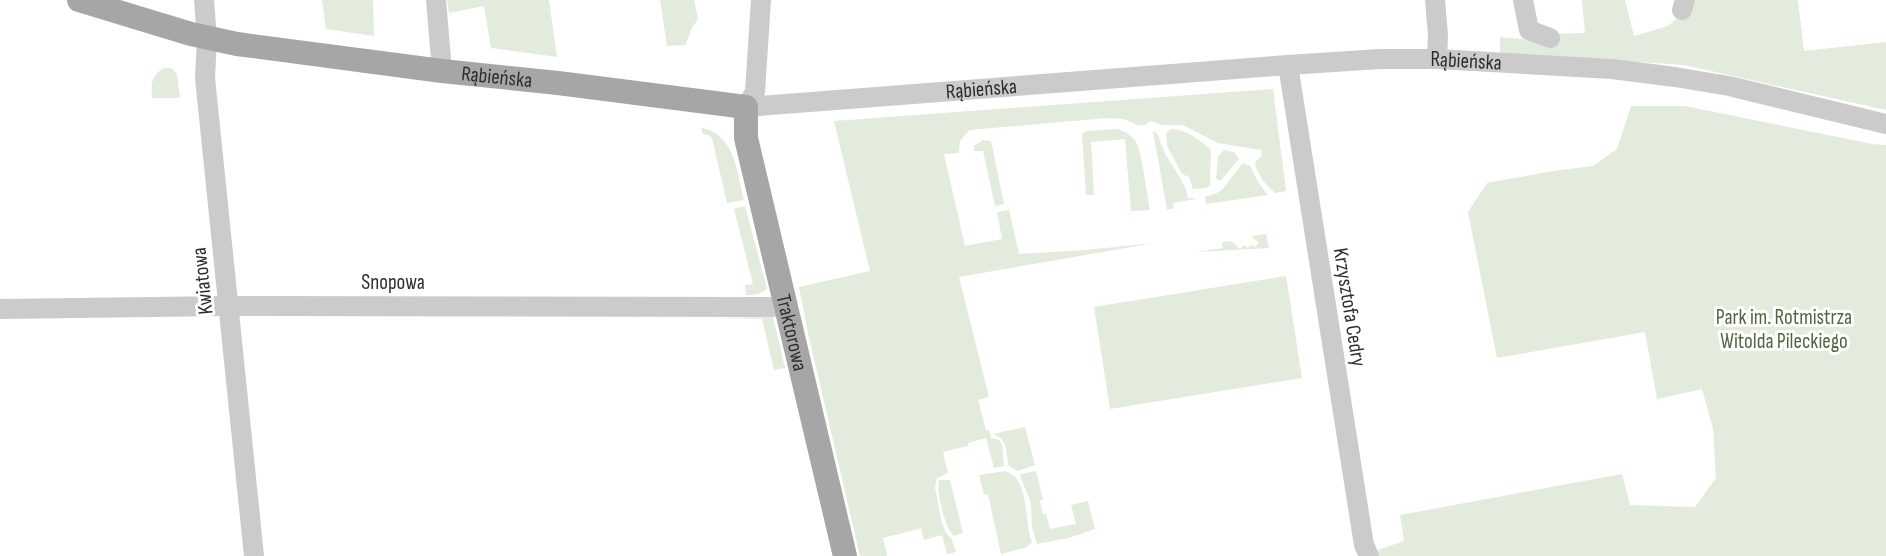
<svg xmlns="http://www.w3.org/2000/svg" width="1886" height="556" font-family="'Sofia Sans Condensed',sans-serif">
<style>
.green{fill:#e3ebdc}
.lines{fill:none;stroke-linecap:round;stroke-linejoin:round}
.minor{stroke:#cbcbcb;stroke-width:20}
.major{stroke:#a6a6a6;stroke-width:24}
.labels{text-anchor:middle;stroke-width:6;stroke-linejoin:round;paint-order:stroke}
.street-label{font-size:21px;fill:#2e2e2e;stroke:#fff}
.park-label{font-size:21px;fill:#4e673d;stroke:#fff}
</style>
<rect width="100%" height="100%" fill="#fff"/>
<!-- green -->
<path class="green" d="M 322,0 L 373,0 L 374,36 L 326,29 Z
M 447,0 L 549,0 L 557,57 L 491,48 L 484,6 L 449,13 Z
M 660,0 L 694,0 L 698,19 L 692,28 L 685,45 L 667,46 Z
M 1582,0 L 1625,0 L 1634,36 L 1668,26 L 1694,4 L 1694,0 L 1798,0 L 1804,51 L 1886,42 L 1886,110 L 1684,65 L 1500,53 L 1500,37 L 1544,41 L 1549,34 L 1585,33 Z
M 164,68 L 171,68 L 177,74 L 180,98 L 152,98 C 151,84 151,75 164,68 Z
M 1273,89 L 1286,191 L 1275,193 L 1263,181 L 1255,166 L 1256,161 L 1262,156 L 1261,150 L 1218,143 L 1183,125 L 1162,125 L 1150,121 C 1141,131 1134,122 1123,119 C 1118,118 1112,119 1107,118 L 969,130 L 960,141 L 959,153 L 944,154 L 965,246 L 1002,239 L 997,212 L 1009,210 L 1019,254 L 1086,250 L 1154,243 L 959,277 L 989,397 L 978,400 L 986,430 L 989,430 L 991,438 L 999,440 L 1002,444 L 1004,466 L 994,468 L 986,438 L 968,443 L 968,446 L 943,452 L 948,473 L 937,478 L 935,487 L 941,520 L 946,533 L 951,538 L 956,552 L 947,554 L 942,535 L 924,540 L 921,529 L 926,527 L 883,538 L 887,556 L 860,556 L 808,333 L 799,287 L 870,271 L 834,121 Z
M 1631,106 L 1685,106 L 1872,144 L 1886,145 L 1886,556 L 1379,556 L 1378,550 L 1404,541 L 1400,515 L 1622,474 L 1630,505 L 1695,507 L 1716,478 L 1713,428 L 1702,389 L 1657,399 L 1645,332 L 1497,358 L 1468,212 L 1487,183 L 1553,171 L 1593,166 L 1617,149 Z
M 701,128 C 735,133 737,173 744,200 L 727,203 L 712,138 L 709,135 L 703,134 Z
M 1116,129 C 1123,130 1132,135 1136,142 C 1142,152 1147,195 1150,210 L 1131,211 L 1125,139 L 1091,142 L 1094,195 L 1086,195 L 1082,134 L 1087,131 Z
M 1171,129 C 1189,130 1199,140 1211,150 L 1210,185 L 1207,188 L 1193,189 L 1189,177 L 1182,174 L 1167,146 L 1166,133 Z
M 1153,131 C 1160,134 1159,139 1162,146 C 1169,165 1185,179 1188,198 L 1195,198 L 1195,199 L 1173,203 L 1174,208 L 1167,210 Z
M 983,140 L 991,141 L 1004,204 L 995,206 L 983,151 L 974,151 L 974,146 Z
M 1224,150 L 1234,152 L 1239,159 L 1221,180 L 1219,181 L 1216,178 L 1218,157 Z
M 1243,163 L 1250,166 L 1258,182 L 1268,195 L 1206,204 L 1205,197 L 1217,193 L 1222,190 Z
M 745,206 L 767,289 C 760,295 754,295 746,295 L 745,285 L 753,284 L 734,209 Z
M 1266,234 L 1269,248 L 1196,252 L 1223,248 L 1222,242 L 1231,241 L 1240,249 L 1244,245 L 1248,248 L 1251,245 L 1255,247 L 1259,243 L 1251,236 Z
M 1286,276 L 1302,378 L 1110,409 L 1094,307 Z
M 773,317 L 785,368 L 774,370 L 762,319 L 718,318 Z
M 1025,427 L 1035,465 L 1018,471 L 1009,466 C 1005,452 1009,440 993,434 Z
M 1005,471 C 1031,479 1023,522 1032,542 L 1027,547 L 1001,554 L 988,494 L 984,495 L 979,475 Z
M 1036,471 L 1043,500 L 1040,501 L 1043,514 L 1046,514 L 1050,529 L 1076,524 L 1071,505 L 1088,501 L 1095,529 L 1068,538 L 1037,544 L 1032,527 L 1031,503 L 1020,476 L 1021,474 Z
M 939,480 L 950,480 L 963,533 L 954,536 C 945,529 936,491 939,480 Z"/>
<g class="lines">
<!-- minor -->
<g class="minor">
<path d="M 204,0 L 207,38 L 205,78 L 254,556"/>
<path d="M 436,0 L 442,71"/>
<path d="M 1435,0 L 1438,35 L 1437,59"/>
<path d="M 1523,0 L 1529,30 L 1550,38"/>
<path d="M 1682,10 L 1685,0"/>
<path d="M 1288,65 L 1364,545 L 1369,556"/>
<path id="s1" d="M 746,107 L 1288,65 L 1380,59 L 1437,59 L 1612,69 L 1675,77 L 1729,86 L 1886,124"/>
<path d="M 746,107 L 755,92 L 761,0"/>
<path d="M 0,309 L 228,306 L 773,307 L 786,304"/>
</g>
<!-- major -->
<path class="major" id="s2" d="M 79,0 L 191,34 L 237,44 L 442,71 L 558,83 L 746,107 L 746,138 L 845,556"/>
</g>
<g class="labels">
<!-- street labels -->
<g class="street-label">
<text dy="7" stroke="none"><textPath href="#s1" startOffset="722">Rąbieńska</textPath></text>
<text dy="7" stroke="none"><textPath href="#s2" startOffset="426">Rąbieńska</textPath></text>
<text dy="7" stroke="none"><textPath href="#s1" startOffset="236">Rąbieńska</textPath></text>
<text transform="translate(202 281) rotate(-96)" y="7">Kwiatowa</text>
<text x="393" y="289">Snopowa</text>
<text transform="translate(1350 307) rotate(81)" y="7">Krzysztofa Cedry</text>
<text dy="7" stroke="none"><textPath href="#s2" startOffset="908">Traktorowa</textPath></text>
</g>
<!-- park labels -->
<g class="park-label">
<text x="1784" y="324">Park im. Rotmistrza<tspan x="1784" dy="24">Witolda Pileckiego</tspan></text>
</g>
</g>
</svg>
